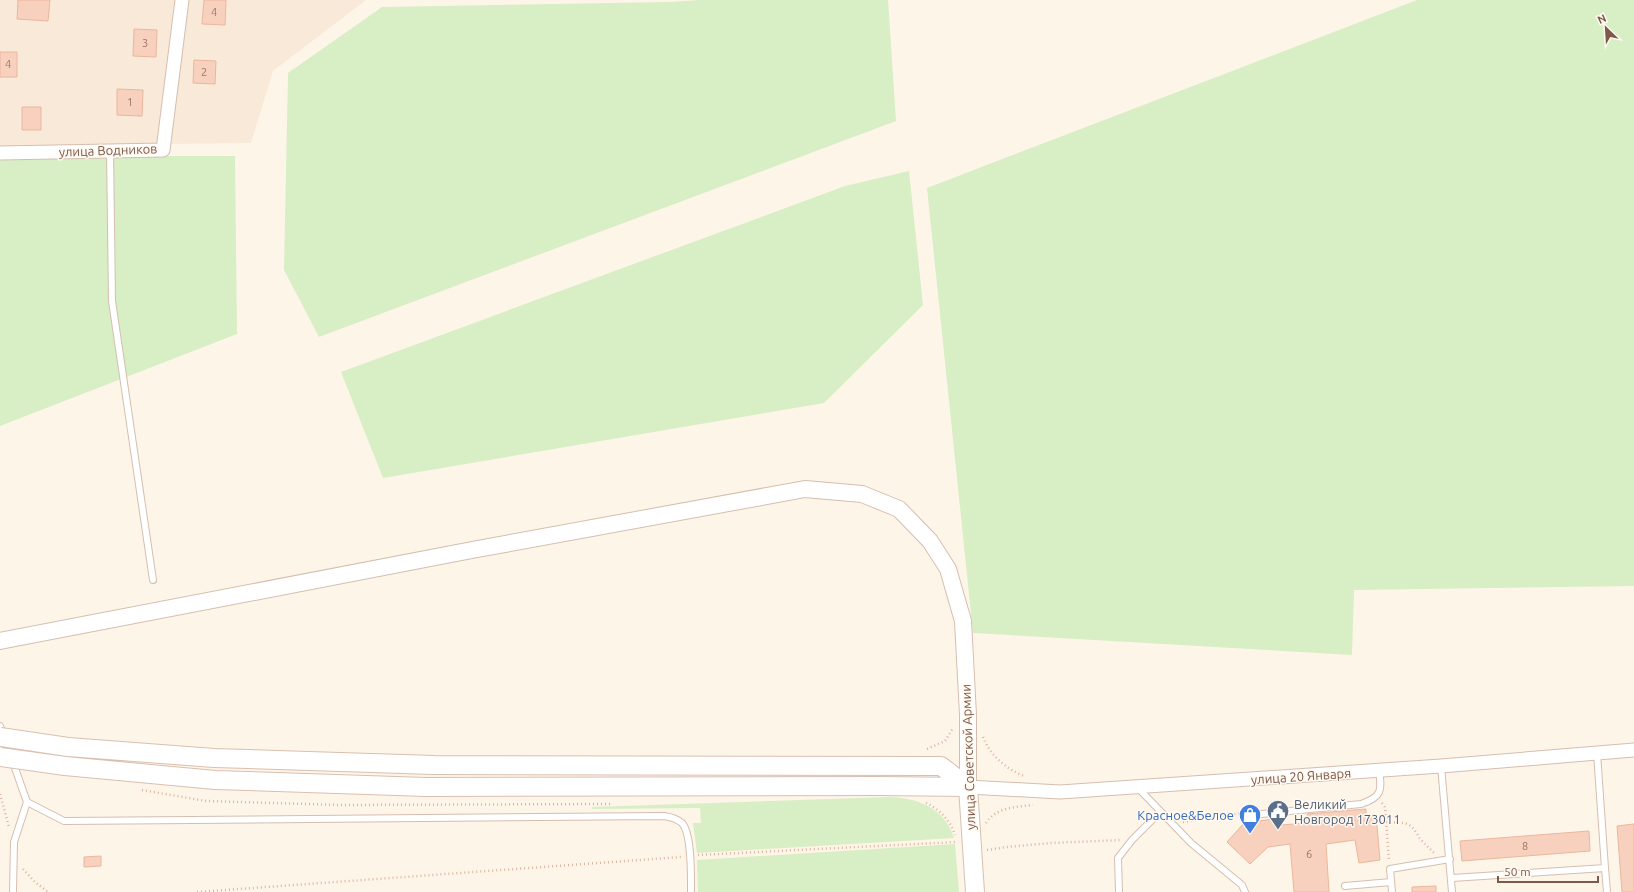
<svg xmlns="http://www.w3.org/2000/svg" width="1634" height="892" font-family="Ubuntu,sans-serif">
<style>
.residential{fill:#f9e9d9}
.green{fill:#d8eec5}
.building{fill:#f7d1be;stroke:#ebb69c}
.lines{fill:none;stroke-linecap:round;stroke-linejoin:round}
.service-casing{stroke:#d5beaf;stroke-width:8}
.minor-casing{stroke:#d5beaf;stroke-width:15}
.tertiary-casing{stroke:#d5beaf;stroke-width:18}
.secondary-casing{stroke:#dabfaf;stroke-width:20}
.path{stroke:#ddb49f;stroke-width:2.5;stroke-dasharray:1 3;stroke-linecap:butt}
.service{stroke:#fff;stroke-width:6}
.minor{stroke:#fff;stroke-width:13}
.tertiary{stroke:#fff;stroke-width:16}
.secondary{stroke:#fff;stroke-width:18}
.secondary-bridge-casing{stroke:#dabfaf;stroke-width:20;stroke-linecap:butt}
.secondary-bridge{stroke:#fff;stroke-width:18}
.labels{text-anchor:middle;stroke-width:3;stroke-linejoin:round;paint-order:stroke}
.number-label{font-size:11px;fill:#9b7766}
.street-label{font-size:13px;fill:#7c5949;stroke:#fff9f1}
.service-label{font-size:13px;fill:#4e5e75;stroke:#fff9f1;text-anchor:start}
.shop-label{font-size:13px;fill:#366cbe;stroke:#fff9f1;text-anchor:end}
</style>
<rect width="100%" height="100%" fill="#fef5e9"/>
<!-- residential -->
<path class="residential" d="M 0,0 L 366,0 L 273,71 L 251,143 L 0,146 Z"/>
<!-- green -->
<path class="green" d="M 700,0 L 888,0 L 896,121 L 319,337 L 284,270 L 288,73 L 382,7 L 669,2 Z
M 1417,0 L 1634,0 L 1634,586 L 1354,590 L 1352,655 L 973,633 L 927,188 Z
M 0,156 L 235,156 L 237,334 L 0,426 Z
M 909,171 L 923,305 L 824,403 L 383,478 L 341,372 L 845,186 Z
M 890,797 C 919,798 945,809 954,838 L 697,853 L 693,823 L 701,823 L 700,808 L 592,809 L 592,807 Z
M 955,844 L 959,892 L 698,892 L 697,860 Z"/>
<!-- building -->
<path class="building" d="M 18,0 L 50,0 L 48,21 L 17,19 Z
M 204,0 L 226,0 L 225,25 L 202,24 Z
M 134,29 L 157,30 L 156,57 L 133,56 Z
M 0,52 L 17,52 L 17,77 L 0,77 Z
M 194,60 L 216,61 L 215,84 L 193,83 Z
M 117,89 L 143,90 L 142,116 L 117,115 Z
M 22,107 L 41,107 L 41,130 L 22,130 Z
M 1366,809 L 1366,816 L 1376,815 L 1380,860 L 1359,863 L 1355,840 L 1326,844 L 1329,892 L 1294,892 L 1290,844 L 1268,847 L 1250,864 L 1227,842 L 1244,823 L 1281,818 L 1281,825 L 1307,823 L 1307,814 Z
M 1634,824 L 1634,892 L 1622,892 L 1617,826 Z
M 1589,831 L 1590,851 L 1462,861 L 1460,841 Z
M 101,856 L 101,866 L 84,867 L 84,857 Z
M 1436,886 L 1436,892 L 1412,892 L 1412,887 Z"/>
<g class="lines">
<!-- service casing -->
<g class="service-casing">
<path id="service" d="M 110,150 L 112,301 L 153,580
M 0,726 L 27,802 L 64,821 L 664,816 C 671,817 677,819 682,823 C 692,834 691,877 691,892
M 1441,766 L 1452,892
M 1138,788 L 1191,843 L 1242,885 L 1245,892
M 1251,815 L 1361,804 C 1382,797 1382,791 1379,770
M 1605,868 L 1607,892
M 1452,878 L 1605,868 L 1597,753
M 1345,886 L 1391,882
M 13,892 L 14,842 L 27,802
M 1119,892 L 1118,858 L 1132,840 L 1160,812
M 1392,892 L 1390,869 L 1450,859"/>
</g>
<!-- minor casing -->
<g class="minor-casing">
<path id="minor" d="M 0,153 L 163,150 L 182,0
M 968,787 L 1060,792 L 1441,766 L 1634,750"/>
</g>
<!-- tertiary casing -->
<g class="tertiary-casing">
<path id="tertiary" d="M 0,641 L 472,550 L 805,489 L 862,494 L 899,509 L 930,541 L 948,569 L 963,621 L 968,715 L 968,787"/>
</g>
<!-- secondary casing -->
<g class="secondary-casing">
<path id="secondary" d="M 68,747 L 214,758 L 434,765 L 941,766 L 968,787
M 65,766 L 215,780 L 426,787 L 879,786 L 968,787
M 968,787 L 975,892"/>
</g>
<!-- path -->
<path class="path" d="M 983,737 C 990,755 1006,769 1024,776
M 927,749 L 945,741 L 953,728
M 142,790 L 206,801 L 341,805 L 610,804
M 0,794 L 9,827
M 926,803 C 939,809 951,821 955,835
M 1382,803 L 1385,807 L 1389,861
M 1183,822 L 1243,813
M 1386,822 L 1405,823 L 1411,826 L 1416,832 L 1420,839 L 1434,853
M 986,823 C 997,807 1015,807 1033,805
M 987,850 L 1007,847 L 1051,843 L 1121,840
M 698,855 L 956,842
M 23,869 L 35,882 L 48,892
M 197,892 L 681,857"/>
<!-- service -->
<use href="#service" class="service"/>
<!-- minor -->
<use href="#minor" class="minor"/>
<!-- tertiary -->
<use href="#tertiary" class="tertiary"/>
<!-- secondary -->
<use href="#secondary" class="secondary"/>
<!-- secondary-bridge casing -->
<g class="secondary-bridge-casing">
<path id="secondary-bridge" d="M 0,737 L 68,747
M 0,757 L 65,766"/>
</g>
<!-- secondary-bridge -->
<use href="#secondary-bridge" class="secondary-bridge"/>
</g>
<!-- icons -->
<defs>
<g id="civic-pin" transform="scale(1.15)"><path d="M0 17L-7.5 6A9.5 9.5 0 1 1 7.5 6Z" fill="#5c6f8a" stroke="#fff9f1"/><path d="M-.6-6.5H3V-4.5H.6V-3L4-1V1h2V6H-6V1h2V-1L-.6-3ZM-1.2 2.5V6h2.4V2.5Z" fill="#fff"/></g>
<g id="shop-pin" transform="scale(1.15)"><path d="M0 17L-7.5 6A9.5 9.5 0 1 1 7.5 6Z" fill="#3f7fe0" stroke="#fff9f1"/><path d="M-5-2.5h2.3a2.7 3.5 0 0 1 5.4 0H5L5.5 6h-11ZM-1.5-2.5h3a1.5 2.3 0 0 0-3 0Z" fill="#fff"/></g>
</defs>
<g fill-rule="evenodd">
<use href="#civic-pin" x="1278" y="811"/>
<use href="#shop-pin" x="1250" y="815"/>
</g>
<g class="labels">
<!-- number labels -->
<g class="number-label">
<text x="214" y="16">4</text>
<text x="145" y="47">3</text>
<text x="8" y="68">4</text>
<text x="204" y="76">2</text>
<text x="130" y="106">1</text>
<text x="1525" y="850">8</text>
<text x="1309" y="858">6</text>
</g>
<!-- street labels -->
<g class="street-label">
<text transform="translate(108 150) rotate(-2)" y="5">улица Водников</text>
<text transform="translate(968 757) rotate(-92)" y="5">улица Советской Армии</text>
<text transform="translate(1301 776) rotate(-4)" y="5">улица 20 Января</text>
</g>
<!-- service labels -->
<g class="service-label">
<text x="1294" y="809">Великий<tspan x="1294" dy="15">Новгород 173011</tspan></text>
</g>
<!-- shop labels -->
<g class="shop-label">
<text x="1234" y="820">Красное&amp;Белое</text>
</g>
</g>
<!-- north arrow -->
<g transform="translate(1606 28) rotate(335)" stroke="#fff9f1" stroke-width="3" paint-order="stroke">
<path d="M0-3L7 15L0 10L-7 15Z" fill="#7c5949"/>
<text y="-6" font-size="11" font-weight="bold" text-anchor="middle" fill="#7c5949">N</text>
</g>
<!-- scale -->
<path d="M1498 876v6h100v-6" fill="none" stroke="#7c5949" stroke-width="2"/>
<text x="1504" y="876" font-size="12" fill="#7c5949" stroke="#fff9f1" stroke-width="3" paint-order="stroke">50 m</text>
</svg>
